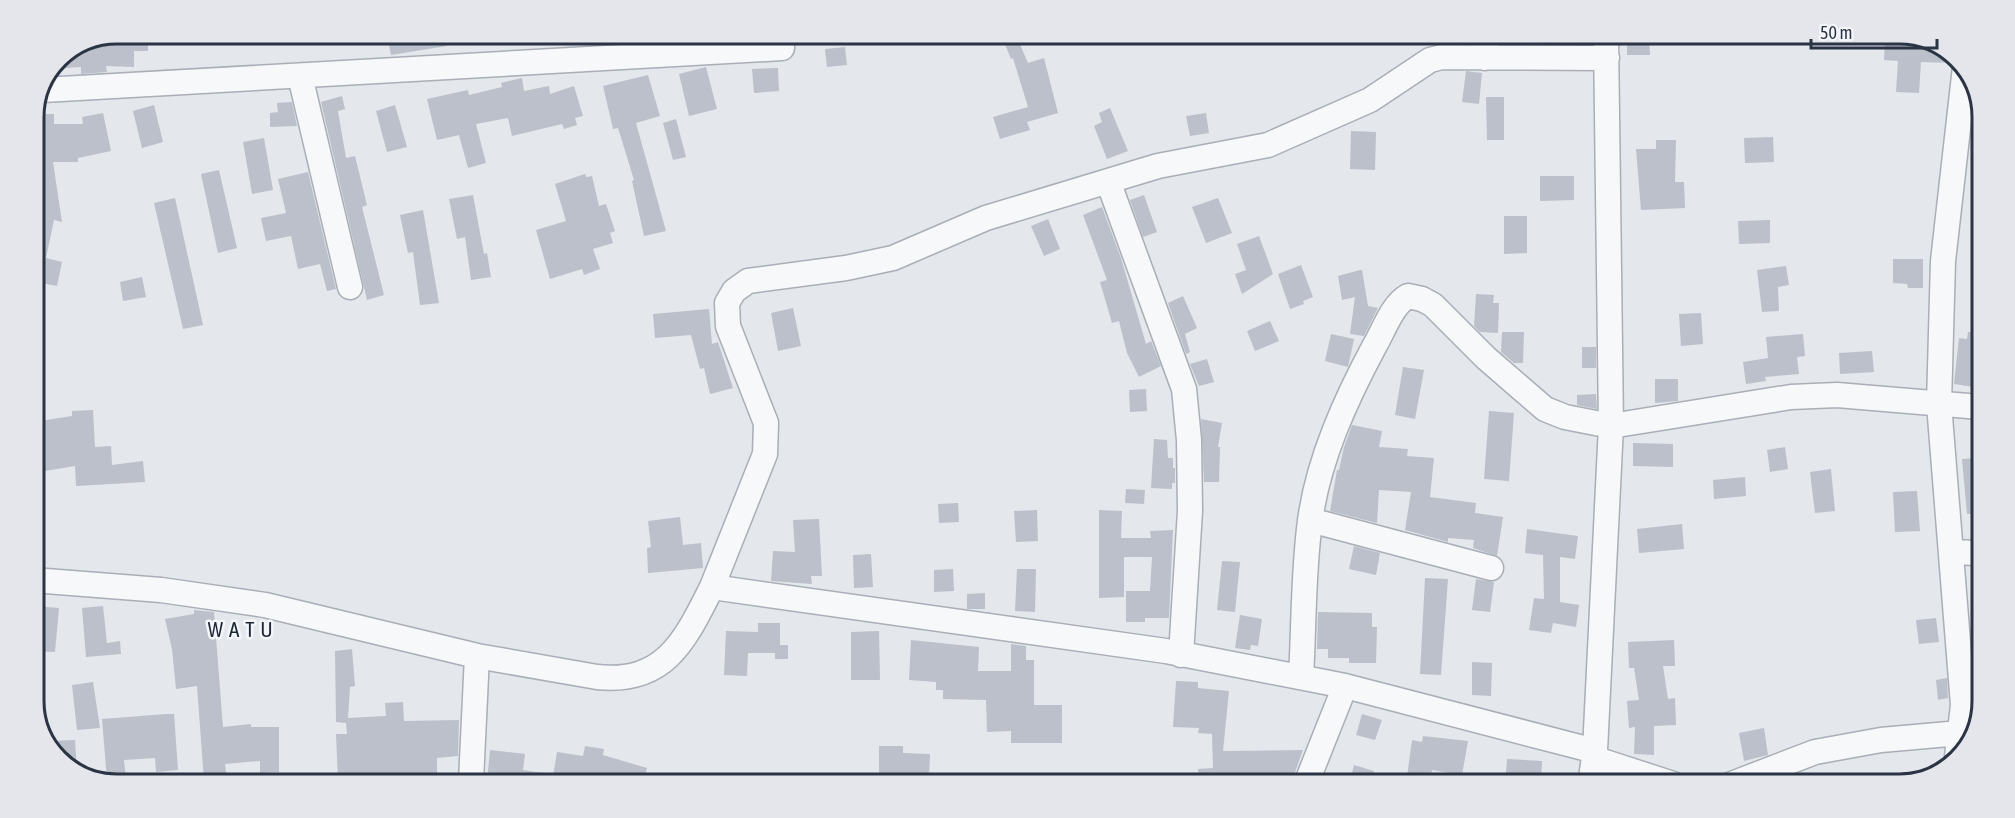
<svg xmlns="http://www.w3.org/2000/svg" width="2015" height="818" font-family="'Asap Condensed',sans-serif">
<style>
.building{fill:#bbc0ca}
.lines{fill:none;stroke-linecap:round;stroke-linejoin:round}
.minor-casing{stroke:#a9aeb7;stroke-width:27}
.minor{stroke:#f7f8fa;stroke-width:24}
.labels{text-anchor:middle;stroke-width:5;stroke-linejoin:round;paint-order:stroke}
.quarter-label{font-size:21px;letter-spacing:1.5px;fill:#1d2536;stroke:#f4f6f9}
.rim{fill:none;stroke:#2b3445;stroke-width:3}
</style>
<rect width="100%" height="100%" fill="#e4e7ec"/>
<!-- building -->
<path class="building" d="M 117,33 L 148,33 L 148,51 L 134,51 L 134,67 L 106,66 L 107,72 L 81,74 L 81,67 L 53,69 L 58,57 Z
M 387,34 L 460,34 L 461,40 L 446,43 L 447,46 L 391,55 Z
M 1013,35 L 1016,35 L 1028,63 L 1044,58 L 1058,113 L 1027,122 L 1030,130 L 1000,139 L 993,117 L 1028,107 L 1013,58 L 1011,59 L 1003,39 Z
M 1627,37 L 1649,37 L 1650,55 L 1627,55 Z
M 1885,37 L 1926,38 L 1954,58 L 1952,63 L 1921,62 L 1919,93 L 1896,92 L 1898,61 L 1884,60 Z
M 845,47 L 847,65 L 827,67 L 825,49 Z
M 706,67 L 717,109 L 689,116 L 679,74 Z
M 778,68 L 779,91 L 754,93 L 752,69 Z
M 1466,71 L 1482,73 L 1479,104 L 1462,102 Z
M 648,75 L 660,116 L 636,123 L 666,231 L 644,236 L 632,181 L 634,180 L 618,128 L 613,129 L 603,86 Z
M 522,78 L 524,91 L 549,86 L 550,94 L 574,86 L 583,116 L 575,118 L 577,125 L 564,129 L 562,124 L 512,136 L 508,118 L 476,124 L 486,163 L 468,168 L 459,135 L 437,140 L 427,99 L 468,90 L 469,95 L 502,87 L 501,83 Z
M 342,96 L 345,109 L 338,111 L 346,158 L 355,156 L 367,205 L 362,207 L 384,295 L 367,300 L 321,102 Z
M 1486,97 L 1504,97 L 1504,140 L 1487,140 Z
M 292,102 L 297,126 L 270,127 L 270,113 L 278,112 L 277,103 Z
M 154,105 L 163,142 L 142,148 L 133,111 Z
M 395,105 L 407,147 L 387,152 L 376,111 Z
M 1110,108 L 1128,151 L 1107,159 L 1094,126 L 1102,122 L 1099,113 Z
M 103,113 L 111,151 L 78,158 L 78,162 L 53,162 L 62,222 L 54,220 L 46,258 L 62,262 L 57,286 L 41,283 L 39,291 L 33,291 L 33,188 L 37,188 L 44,155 L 33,155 L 33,114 L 54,114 L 54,124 L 83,124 L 82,117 Z
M 1206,113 L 1209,133 L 1190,136 L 1186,116 Z
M 676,119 L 686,157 L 673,160 L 663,123 Z
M 1351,131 L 1376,132 L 1375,170 L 1350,169 Z
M 1773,137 L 1774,162 L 1745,163 L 1744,138 Z
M 264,138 L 273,190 L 252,194 L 243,142 Z
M 1656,140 L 1676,140 L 1675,182 L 1684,182 L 1685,208 L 1641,210 L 1636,149 L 1656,149 Z
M 219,170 L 237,248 L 218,253 L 201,174 Z
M 308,172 L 336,289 L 327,291 L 320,264 L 298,269 L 291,236 L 266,241 L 261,218 L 286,213 L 278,179 Z
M 585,174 L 586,177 L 592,176 L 599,206 L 606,204 L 615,231 L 610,233 L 613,243 L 593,249 L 600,269 L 584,275 L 582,269 L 550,279 L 536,230 L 566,221 L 555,184 Z
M 1540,176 L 1574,176 L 1574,200 L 1540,201 Z
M 473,195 L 484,254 L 487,253 L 491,277 L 471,280 L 465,237 L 457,239 L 449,199 Z
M 1144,195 L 1157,232 L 1143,237 L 1130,200 Z
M 175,198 L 203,325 L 183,329 L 154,203 Z
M 1218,198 L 1232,233 L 1206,243 L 1192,207 Z
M 1102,207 L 1121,258 L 1146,344 L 1151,341 L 1161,366 L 1139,377 L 1127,353 L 1119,321 L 1112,323 L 1100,282 L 1107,280 L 1083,215 Z
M 423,210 L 439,303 L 420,305 L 413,252 L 408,253 L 400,215 Z
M 1504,216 L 1527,216 L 1527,253 L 1504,254 Z
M 1048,219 L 1060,249 L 1044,256 L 1031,226 Z
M 1770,220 L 1770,243 L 1739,244 L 1738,221 Z
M 1259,236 L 1273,274 L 1242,294 L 1235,274 L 1246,270 L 1237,244 Z
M 1893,259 L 1923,259 L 1923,288 L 1908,288 L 1907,284 L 1893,283 Z
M 1301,265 L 1313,297 L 1303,301 L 1304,304 L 1290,309 L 1278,274 Z
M 1786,266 L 1789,285 L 1778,287 L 1779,311 L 1762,312 L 1757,270 Z
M 1360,270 L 1362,270 L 1368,306 L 1378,308 L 1364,336 L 1350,334 L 1355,297 L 1342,300 L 1338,276 Z
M 142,277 L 146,297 L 123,301 L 120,282 Z
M 1476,294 L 1494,295 L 1493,303 L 1499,303 L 1498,333 L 1480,332 L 1474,326 Z
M 1183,296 L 1197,328 L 1185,334 L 1190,352 L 1186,354 L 1168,303 Z
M 793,308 L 801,346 L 778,351 L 771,313 Z
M 709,309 L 712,344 L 718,342 L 733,388 L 710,394 L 704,368 L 700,369 L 691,335 L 655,338 L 653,314 Z
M 1701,313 L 1703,344 L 1681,346 L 1679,314 Z
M 1270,321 L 1279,341 L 1255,351 L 1247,331 Z
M 1502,332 L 1524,332 L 1523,363 L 1514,363 L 1501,352 Z
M 1968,332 L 1980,333 L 1980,388 L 1954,384 L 1959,338 L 1967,339 Z
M 1331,334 L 1354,339 L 1348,367 L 1325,361 Z
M 1803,334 L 1805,356 L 1797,357 L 1799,374 L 1765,377 L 1766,381 L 1746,384 L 1743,362 L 1768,358 L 1766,337 Z
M 1582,347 L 1596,347 L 1596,368 L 1582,368 Z
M 1872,351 L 1874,372 L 1840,374 L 1839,353 Z
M 1207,359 L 1214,382 L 1199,386 L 1190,364 Z
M 1403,367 L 1424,370 L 1415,419 L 1395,415 Z
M 1655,379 L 1678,379 L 1678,401 L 1655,403 Z
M 1146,389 L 1147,411 L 1130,412 L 1129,390 Z
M 1596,394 L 1597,409 L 1577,405 L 1577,395 Z
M 93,410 L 95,447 L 111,446 L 112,465 L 143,461 L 145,482 L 76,486 L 75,466 L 33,473 L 33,422 L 72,416 L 72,411 Z
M 1489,411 L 1514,413 L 1509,481 L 1484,479 Z
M 1201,419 L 1222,423 L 1218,447 L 1220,447 L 1219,482 L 1204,482 Z
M 1352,425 L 1382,431 L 1379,447 L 1408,449 L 1407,456 L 1434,458 L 1430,497 L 1476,503 L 1475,513 L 1503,517 L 1497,556 L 1473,548 L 1474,540 L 1448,538 L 1448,542 L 1405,530 L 1411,492 L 1379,490 L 1377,523 L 1330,511 L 1337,470 L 1339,470 L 1344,447 Z
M 1154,439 L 1167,440 L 1168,458 L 1173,458 L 1173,468 L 1175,468 L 1175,483 L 1172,483 L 1172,489 L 1151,488 Z
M 1633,443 L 1673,444 L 1673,467 L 1633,466 Z
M 1785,447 L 1788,469 L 1770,472 L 1767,450 Z
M 1979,458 L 1979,514 L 1967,514 L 1962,459 Z
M 1831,469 L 1835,511 L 1815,513 L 1810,472 Z
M 1745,477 L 1746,496 L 1714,499 L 1713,480 Z
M 1126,489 L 1145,490 L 1144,504 L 1125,503 Z
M 1917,491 L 1920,531 L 1895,532 L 1893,492 Z
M 958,503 L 959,522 L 939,523 L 938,504 Z
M 1037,510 L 1038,541 L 1016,542 L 1014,511 Z
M 1099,510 L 1122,511 L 1121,538 L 1151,538 L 1150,531 L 1173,530 L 1169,618 L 1145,618 L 1145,622 L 1126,622 L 1126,591 L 1150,591 L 1152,557 L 1124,557 L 1124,597 L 1099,598 Z
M 680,517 L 683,545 L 701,543 L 703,568 L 648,573 L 647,548 L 651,547 L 648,521 Z
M 819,519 L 822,576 L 811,576 L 812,584 L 771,581 L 773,551 L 795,552 L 793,520 Z
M 1682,524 L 1684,549 L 1639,553 L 1637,529 Z
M 1527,529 L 1578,536 L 1575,559 L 1560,557 L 1560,602 L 1579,605 L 1576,627 L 1553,623 L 1551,633 L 1529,630 L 1534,598 L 1544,599 L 1543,555 L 1525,553 Z
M 1354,546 L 1380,553 L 1376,575 L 1349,569 Z
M 871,554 L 873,587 L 854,588 L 853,555 Z
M 1222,561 L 1240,562 L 1235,612 L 1217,610 Z
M 953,569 L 954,591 L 934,592 L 934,570 Z
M 1017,569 L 1036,569 L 1035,612 L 1015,611 Z
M 1425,578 L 1448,579 L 1441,675 L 1420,674 Z
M 1476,579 L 1494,582 L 1490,612 L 1472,610 Z
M 985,593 L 985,609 L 967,609 L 967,594 Z
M 33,606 L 59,608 L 55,652 L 33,651 Z
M 103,606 L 107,643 L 120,641 L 121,654 L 86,657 L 82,608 Z
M 194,610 L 214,612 L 223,727 L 251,724 L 251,727 L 279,727 L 279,772 L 260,773 L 260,761 L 225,764 L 227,781 L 204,781 L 197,686 L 176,689 L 172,649 L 165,619 L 194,614 Z
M 1318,612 L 1372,613 L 1372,627 L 1377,627 L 1376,663 L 1349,663 L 1349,658 L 1328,658 L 1328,649 L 1317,649 Z
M 1240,615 L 1262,619 L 1258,646 L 1251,645 L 1250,650 L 1235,648 Z
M 1936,618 L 1939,642 L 1919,644 L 1916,620 Z
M 758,623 L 780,623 L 780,645 L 788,645 L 788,659 L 775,659 L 775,653 L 748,653 L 747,676 L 724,675 L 726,631 L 758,632 Z
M 879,631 L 880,680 L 851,680 L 851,632 Z
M 911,640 L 979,647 L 978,671 L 1011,671 L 1011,644 L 1026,646 L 1026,660 L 1034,660 L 1034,705 L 1062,705 L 1062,743 L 1011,743 L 1011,731 L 987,732 L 986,700 L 943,699 L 943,690 L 936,690 L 936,682 L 909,680 Z
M 1674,640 L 1675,666 L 1663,666 L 1668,699 L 1675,698 L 1676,725 L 1654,726 L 1654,755 L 1634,754 L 1635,727 L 1629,728 L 1627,701 L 1639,700 L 1634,668 L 1629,668 L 1628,642 Z
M 352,649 L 355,686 L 350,687 L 348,718 L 386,716 L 385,703 L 403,702 L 404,721 L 459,720 L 458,756 L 437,758 L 437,775 L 411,775 L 411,780 L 400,781 L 338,781 L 336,734 L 347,734 L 346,723 L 336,722 L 335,651 Z
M 1472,662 L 1492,663 L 1491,696 L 1472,695 Z
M 1947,678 L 1948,698 L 1938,700 L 1936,680 Z
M 1176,681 L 1198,682 L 1198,688 L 1229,691 L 1223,751 L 1303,750 L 1294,775 L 1292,775 L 1292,783 L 1199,783 L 1198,769 L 1213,768 L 1212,734 L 1198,733 L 1199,728 L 1173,727 Z
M 93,682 L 100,728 L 77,730 L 72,685 Z
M 166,714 L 174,714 L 178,770 L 156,772 L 155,758 L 124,760 L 126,779 L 107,780 L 102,719 Z
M 1362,714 L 1382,720 L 1375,740 L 1356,735 Z
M 1764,728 L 1768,755 L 1744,761 L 1739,733 Z
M 1423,736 L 1468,741 L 1462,775 L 1432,770 L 1430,784 L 1406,784 L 1412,740 L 1422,742 Z
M 75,740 L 77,771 L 50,752 L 48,746 L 53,745 L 53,741 Z
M 585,746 L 604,749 L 603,755 L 647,768 L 643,782 L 552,782 L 557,752 L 583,756 Z
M 879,746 L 903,746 L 903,753 L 930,754 L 929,778 L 879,776 Z
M 490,750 L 525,754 L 523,770 L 550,774 L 549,782 L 487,781 Z
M 1507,759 L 1542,761 L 1541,784 L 1505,784 Z
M 1354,765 L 1374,771 L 1370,784 L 1349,784 Z"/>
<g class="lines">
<!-- minor casing -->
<g class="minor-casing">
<path id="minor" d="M 1485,58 L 1487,36
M 300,76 L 350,287
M 43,90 L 782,48
M 1108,181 L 1184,389 L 1189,440 L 1190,511 L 1181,655
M 1310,520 L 1491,568
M 1951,552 L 1979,553
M 33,580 L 161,590 L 265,605 L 477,656
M 712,587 L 765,454 L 766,423 L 728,326 L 727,303 L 734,291 L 748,281 L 846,268 L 893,258 L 986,218 L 1158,166 L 1268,145 L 1370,100 L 1430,60 L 1442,57 L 1607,58
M 1301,677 C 1304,626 1303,572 1310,521 C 1318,460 1346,399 1375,345 C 1384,330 1392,305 1408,296 L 1422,299 L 1433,305 L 1486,358 L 1545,409 L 1565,417 L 1611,426 L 1791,397 L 1837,395 L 1980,407
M 1957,757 L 1963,705 L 1939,404 L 1943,261 L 1965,67
M 1593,758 L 1673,784
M 471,781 L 477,656 L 597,677 C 666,684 685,640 712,587 L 1166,651 L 1345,686 L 1595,751
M 1306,784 L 1345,686
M 1590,784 L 1595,751 L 1611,426 L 1606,37
M 1729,785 L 1815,752 L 1881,740 L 1960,733"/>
</g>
<!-- minor -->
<use href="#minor" class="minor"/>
</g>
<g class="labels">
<!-- quarter labels -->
<g class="quarter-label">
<text x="241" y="637">W A T U</text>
</g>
</g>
<!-- crop -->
<path d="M0 0H2015V818H0ZM117 44H1899A73 73 0 0 1 1972 117V701A73 73 0 0 1 1899 774H117A73 73 0 0 1 44 701V117A73 73 0 0 1 117 44Z" fill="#e4e6eb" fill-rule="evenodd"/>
<path class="rim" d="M117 44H1899A73 73 0 0 1 1972 117V701A73 73 0 0 1 1899 774H117A73 73 0 0 1 44 701V117A73 73 0 0 1 117 44Z"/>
<!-- scale -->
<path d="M1811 39v9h126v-9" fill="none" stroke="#2b3445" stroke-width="3"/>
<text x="1820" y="39" font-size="18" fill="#2b3445" stroke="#f4f6f9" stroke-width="4.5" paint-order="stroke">50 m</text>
</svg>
